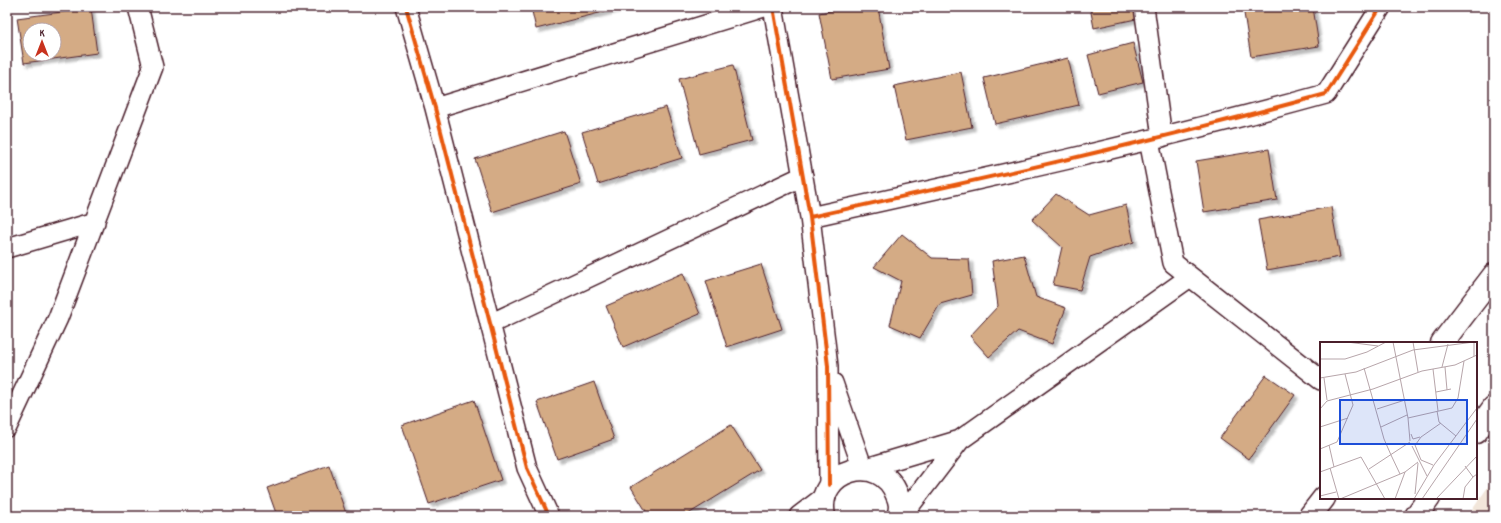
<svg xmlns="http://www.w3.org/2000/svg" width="1501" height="523" font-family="Dekko,sans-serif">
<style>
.built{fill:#f2e6da}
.building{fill:#d4ab85;stroke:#4a1f2b;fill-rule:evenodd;filter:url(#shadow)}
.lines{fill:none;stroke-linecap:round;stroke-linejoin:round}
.minor-casing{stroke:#4a1f2b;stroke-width:22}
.tertiary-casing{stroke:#4a1f2b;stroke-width:25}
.secondary-casing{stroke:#4a1f2b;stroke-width:25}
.minor{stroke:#fff;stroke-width:19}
.tertiary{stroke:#fff;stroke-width:22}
.secondary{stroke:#fff;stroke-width:22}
.cycleway-casing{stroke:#fff;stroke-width:6}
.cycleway{stroke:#e8590c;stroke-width:4}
.inset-road{fill:none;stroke:#b7a5aa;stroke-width:1}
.view{fill:#1d4ed8;fill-opacity:0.15;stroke:#1d4ed8;stroke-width:2}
.inset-edge{fill:none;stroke:#4a1f2b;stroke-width:2}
</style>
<defs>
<filter id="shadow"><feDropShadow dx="3.5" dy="3.5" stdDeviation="1" flood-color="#0004"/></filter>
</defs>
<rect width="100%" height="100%" fill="#fff"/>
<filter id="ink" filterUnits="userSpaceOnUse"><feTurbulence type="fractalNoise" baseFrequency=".025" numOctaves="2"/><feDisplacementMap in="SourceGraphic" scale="8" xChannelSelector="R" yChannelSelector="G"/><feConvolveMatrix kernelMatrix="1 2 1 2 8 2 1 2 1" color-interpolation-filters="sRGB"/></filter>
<g filter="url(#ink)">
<!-- built -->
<path class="built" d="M 1494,478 L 1494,516 L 1468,516 Z"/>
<!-- building -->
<path class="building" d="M 531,7 L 615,7 L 615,9 L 536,29 Z
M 852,7 L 878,7 L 889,69 L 832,79 L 819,13 Z
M 1090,7 L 1133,7 L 1136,19 L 1094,28 Z
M 1243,7 L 1313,7 L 1319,46 L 1251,57 Z
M 91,8 L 97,53 L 24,63 L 17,18 ZM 30,30 L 54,30 L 54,54 L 30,54 Z
M 1133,43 L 1143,82 L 1098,93 L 1088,55 Z
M 1068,58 L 1079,105 L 995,124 L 984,78 Z
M 733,65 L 752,140 L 699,154 L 679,79 Z
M 961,72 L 972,127 L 906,140 L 894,86 Z
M 666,107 L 682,158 L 598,184 L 582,132 Z
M 564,131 L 581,184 L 492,212 L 475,159 Z
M 1269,149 L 1277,200 L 1204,212 L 1196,161 Z
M 1056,194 L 1089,215 L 1126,205 L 1134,242 L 1090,257 L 1080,290 L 1053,285 L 1062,247 L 1032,220 Z
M 1331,207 L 1340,257 L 1267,270 L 1258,220 Z
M 902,234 L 932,258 L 969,259 L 972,295 L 940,304 L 920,338 L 890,325 L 901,281 L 874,267 Z
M 1024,255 L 1036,297 L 1066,308 L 1052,344 L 1018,331 L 989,357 L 970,336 L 998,306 L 992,261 Z
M 761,264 L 782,329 L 727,347 L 706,281 Z
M 683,273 L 700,314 L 623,347 L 606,306 Z
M 1266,375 L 1295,395 L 1249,459 L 1220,438 Z
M 594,382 L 614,439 L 557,459 L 537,402 Z
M 474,400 L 501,480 L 429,504 L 402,425 Z
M 731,425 L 760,470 L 685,516 L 649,516 L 631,487 Z
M 329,465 L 347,516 L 277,516 L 267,488 Z"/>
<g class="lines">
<!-- minor casing -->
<g class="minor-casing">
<path id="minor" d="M 406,7 L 435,108 L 527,468 L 549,516
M 773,7 L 810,217 L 828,366 L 829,485
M 1144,7 L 1162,137
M 435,108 L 764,7
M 1149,140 L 1173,263 L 1321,380
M 810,217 C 983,179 1156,141 1326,94 L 1381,7
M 7,248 L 95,222
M 490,324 L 803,176
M 833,383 L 863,469 L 960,440
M 7,427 L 58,318 L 153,67 L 138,7
M 799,516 L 824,497
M 902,516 L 960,440 L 1190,277"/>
</g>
<!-- tertiary casing -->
<g class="tertiary-casing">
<path id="tertiary" d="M 824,516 C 814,469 881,450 897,495 C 900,501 901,509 898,516"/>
</g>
<!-- secondary casing -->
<g class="secondary-casing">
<path id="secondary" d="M 1442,343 L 1494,275
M 1476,432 L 1494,407
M 1310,516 L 1324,498
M 1416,516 L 1429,498"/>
</g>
<!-- minor -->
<use href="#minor" class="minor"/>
<!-- tertiary -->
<use href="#tertiary" class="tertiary"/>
<!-- secondary -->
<use href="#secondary" class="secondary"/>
<!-- cycleway casing -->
<g class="cycleway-casing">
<path id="cycleway" d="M 406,7 L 435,108 L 527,468 L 549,516
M 773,7 L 810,217 L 828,366 L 829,485
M 810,217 C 983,179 1156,141 1326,94 L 1381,7"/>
</g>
<!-- cycleway -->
<use href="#cycleway" class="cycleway"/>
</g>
</g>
<!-- overview -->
<g transform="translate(1320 342)">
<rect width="157" height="157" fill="#fff"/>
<path class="inset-road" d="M 27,0 L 58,4M 73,0 L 88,76 L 90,99M 93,0 L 98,30M 154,0 L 154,14M 0,17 L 25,17 L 47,10 L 66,0M 122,25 L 128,2M 125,25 L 127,48M 44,26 L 64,97 L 71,113M 113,27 L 118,69M 0,36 L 36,30 L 93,8 L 154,0M 4,36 L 7,58M 116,50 L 131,47M 0,67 L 7,59 L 53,47 L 102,29 L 135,23 L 157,13M 57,67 L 85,58M 117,69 L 119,80 L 136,94M 88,76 L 132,66 L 138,56 L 144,19M 0,85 L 28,76M 61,85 L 87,73M 91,92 L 93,97 L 100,95M 96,102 L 101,95 L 121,81M 9,103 L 14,125M 95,103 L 101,118 L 113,123M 92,104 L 107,134M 0,107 L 17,100 L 33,63 L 25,32M 71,113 L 80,132M 145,124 L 153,135 L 157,132M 10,126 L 19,157M 49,127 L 90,100M 0,130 L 41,115 L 65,157M 95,152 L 98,121M 0,154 L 16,150M 20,157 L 85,130M 75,157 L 85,130 L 98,120M 94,157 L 114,123 L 157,66M 102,157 L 157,77M 116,157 L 157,114M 143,157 L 145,145 L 153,135"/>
<path class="view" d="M 20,58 L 147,58 L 147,102 L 20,102 Z"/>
<rect width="157" height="157" class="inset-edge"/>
</g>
<!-- margin -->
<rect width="1501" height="523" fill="none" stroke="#fff" stroke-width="24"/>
<rect x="12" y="12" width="1477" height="499" fill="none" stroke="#4a1f2b" stroke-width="1.5" filter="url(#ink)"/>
<!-- north arrow -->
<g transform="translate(42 42)"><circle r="19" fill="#ffffff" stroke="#b7a5aa"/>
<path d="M0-3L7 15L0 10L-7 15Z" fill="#c8321e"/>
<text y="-6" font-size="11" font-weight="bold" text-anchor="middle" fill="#4a1f2b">K</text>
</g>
</svg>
